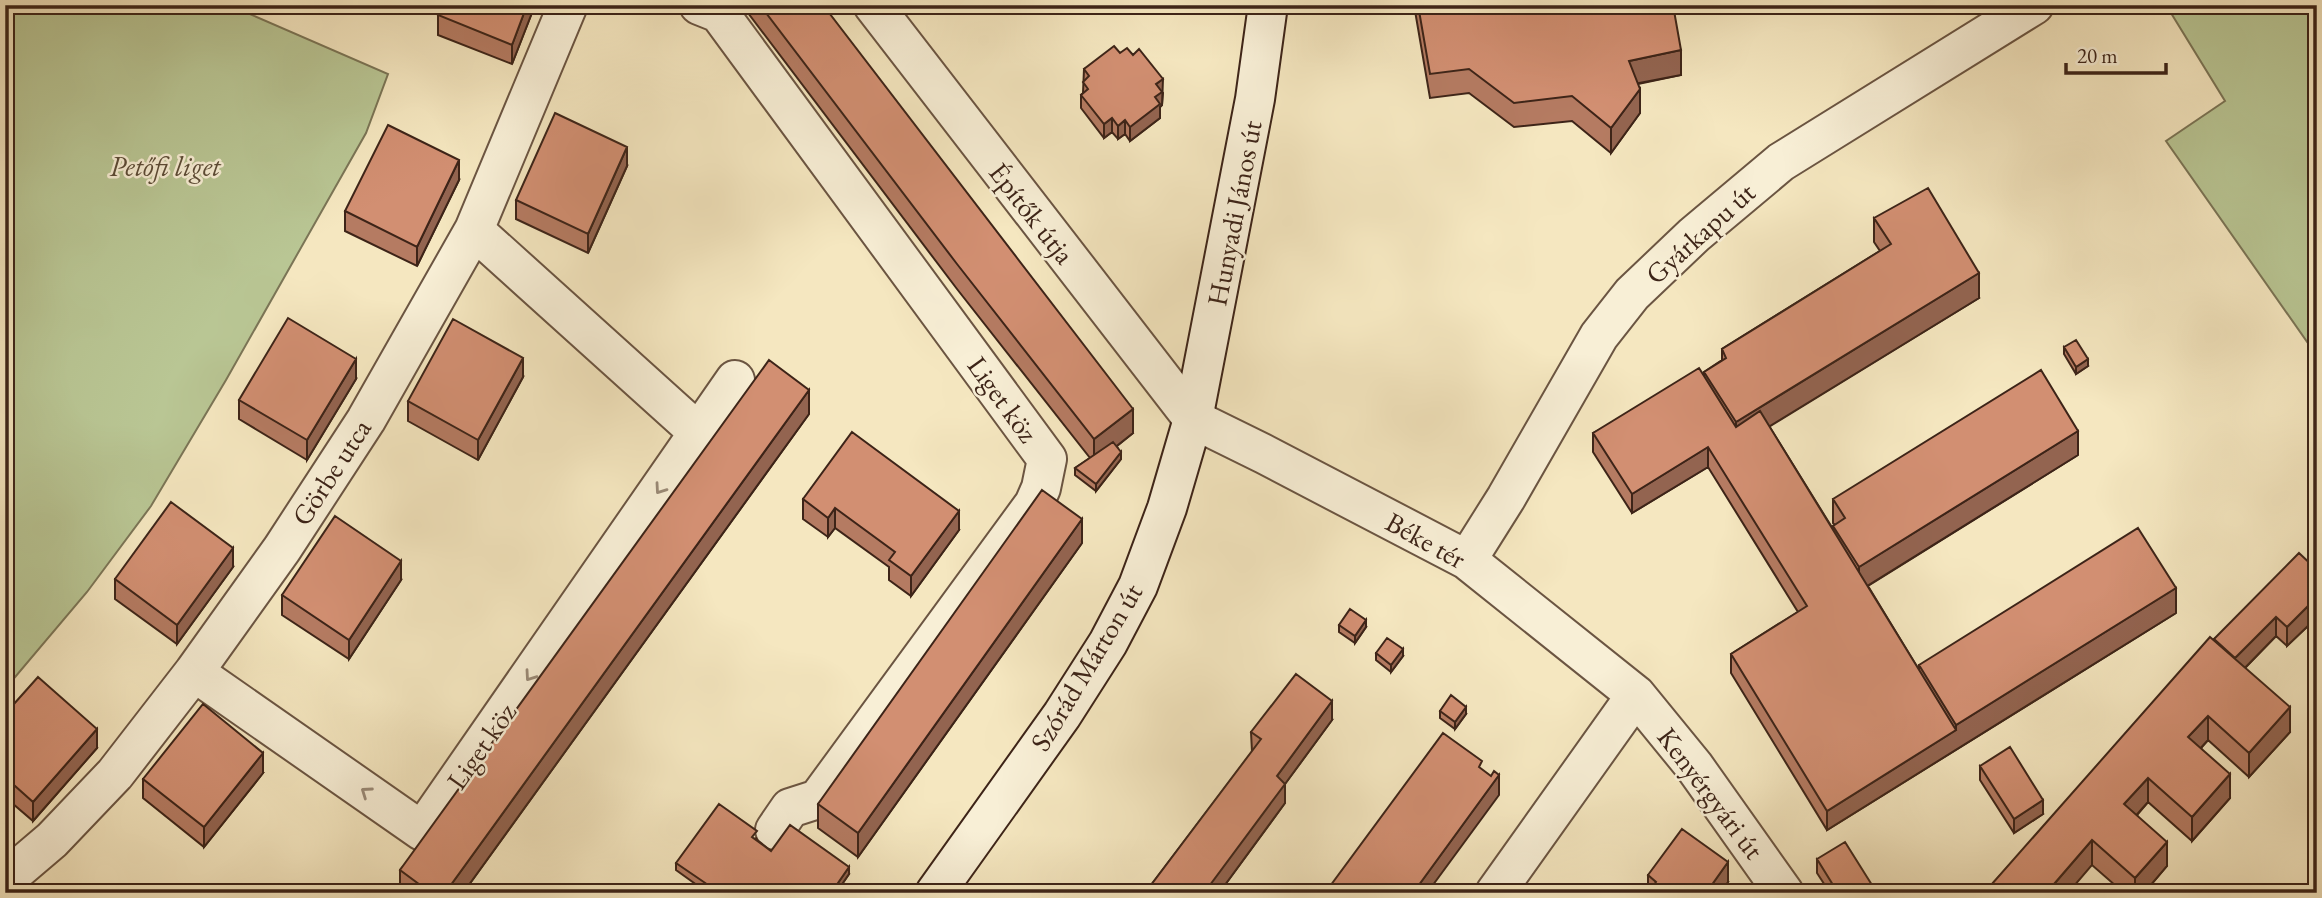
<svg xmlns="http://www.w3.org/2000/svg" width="2322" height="898" font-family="'EB Garamond',serif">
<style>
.green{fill:#b9c694;stroke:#7b7556;stroke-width:2}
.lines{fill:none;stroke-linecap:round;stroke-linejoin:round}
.street-casing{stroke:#6b5542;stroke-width:42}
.secondary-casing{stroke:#3d2418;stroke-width:42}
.street{stroke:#f8efd6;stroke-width:38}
.secondary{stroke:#f8efd6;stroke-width:38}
.wall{fill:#b57b62;stroke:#3d2418;stroke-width:2}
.shaded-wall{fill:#936450;stroke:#3d2418;stroke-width:2}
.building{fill:#d28f72;stroke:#3d2418;stroke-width:2}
.oneway{stroke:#9a8a77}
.labels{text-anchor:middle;stroke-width:5;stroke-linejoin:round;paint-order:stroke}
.park-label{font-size:28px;font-style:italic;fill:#5c4c37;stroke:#f8efd6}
.street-label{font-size:28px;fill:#3d2418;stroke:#f8efd6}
</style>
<rect width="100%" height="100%" fill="#f5e7c0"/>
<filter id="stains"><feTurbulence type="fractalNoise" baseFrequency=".00286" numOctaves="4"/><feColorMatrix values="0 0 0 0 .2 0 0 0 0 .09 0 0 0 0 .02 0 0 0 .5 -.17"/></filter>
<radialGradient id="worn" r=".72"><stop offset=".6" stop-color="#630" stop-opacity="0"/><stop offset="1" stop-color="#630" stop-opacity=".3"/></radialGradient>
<!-- green -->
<path class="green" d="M 5,5 L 229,5 L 388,74 L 366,133 L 226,380 L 151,506 L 87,592 L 5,689 L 5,138 L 12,116 L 13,94 L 12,73 L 5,56 Z
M 2183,5 L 2317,5 L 2317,356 L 2166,141 L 2225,101 L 2171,13 Z"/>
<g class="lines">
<!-- street casing -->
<g class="street-casing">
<path id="street" d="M 699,5 L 719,13 L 1047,459 L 1041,488 L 1034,504 L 818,799 L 790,808 L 775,830
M 873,5 L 1193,419 L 1264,454 L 1467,560 L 1636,695 L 1694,766 L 1784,893
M 474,230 L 699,433
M 1467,560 L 1506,498 L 1599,336 L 1632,294 L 1694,235 L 1781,162 L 2034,5
M 194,672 L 422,831 L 735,380
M 5,880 L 52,840 L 115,774 L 194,672 L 282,549 L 366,420 L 474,230 L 568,5
M 1495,893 L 1636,695"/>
</g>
<!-- secondary casing -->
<g class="secondary-casing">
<path id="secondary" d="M 935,893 L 1062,715 L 1108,643 L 1138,586 L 1167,508 L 1193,419 L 1255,99 L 1268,5"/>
</g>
<!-- street -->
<use href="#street" class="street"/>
<!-- secondary -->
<use href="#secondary" class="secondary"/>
</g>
<!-- wall -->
<path class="wall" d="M 535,5 L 512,64 L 438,35 L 438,15 Z
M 742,5 L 823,5 L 1133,433 L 1117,446 L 1121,459 L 1096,491 L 1075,475 L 1075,468 L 1090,458 L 957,289 Z
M 1414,5 L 1673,5 L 1681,75 L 1638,84 L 1640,113 L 1611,153 L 1572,121 L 1514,127 L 1469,93 L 1430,98 Z
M 1120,53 L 1163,93 L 1162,105 L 1160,107 L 1160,118 L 1130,141 L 1125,134 L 1118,139 L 1112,132 L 1104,138 L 1081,108 L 1081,95 L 1083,93 L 1084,69 Z
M 627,166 L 588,253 L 516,219 L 516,200 Z
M 459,180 L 417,266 L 345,231 L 345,211 Z
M 1874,218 L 1979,298 L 1769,426 L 1833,529 L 1833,526 L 1835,525 L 1833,523 L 1833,499 L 2078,455 L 1868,586 L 1919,670 L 1919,665 L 2176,613 L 1827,830 L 1731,673 L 1731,654 L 1798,612 L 1708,467 L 1632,513 L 1593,452 L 1593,433 L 1704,376 L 1704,372 L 1722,360 L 1722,349 L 1880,251 L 1874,242 Z
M 2064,347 L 2088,366 L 2076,374 L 2064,354 Z
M 523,377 L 478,460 L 408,421 L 408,401 Z
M 356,379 L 307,460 L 239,419 L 239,400 Z
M 809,414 L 463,893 L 400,893 L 400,870 Z
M 803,499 L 959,530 L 911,596 L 889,580 L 889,567 L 835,528 L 828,537 L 803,519 Z
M 1082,543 L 858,857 L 818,828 L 818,804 Z
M 233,567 L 177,644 L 115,599 L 115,579 Z
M 2317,570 L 2317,628 L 2311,623 L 2287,646 L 2276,636 L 2245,668 L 2290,732 L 2249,777 L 2208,740 L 2201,748 L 2230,798 L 2192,841 L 2148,802 L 2137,815 L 2167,866 L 2144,893 L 2124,893 L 2092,865 L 1984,893 L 2214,641 L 2214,639 Z
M 401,580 L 349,659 L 282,615 L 282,595 Z
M 1339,625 L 1366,627 L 1355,643 L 1339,632 Z
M 1376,653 L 1403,656 L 1391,672 L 1376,660 Z
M 1440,711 L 1466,714 L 1455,729 L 1440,718 Z
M 5,714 L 97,748 L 33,821 L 5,797 Z
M 1332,720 L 1285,784 L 1285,803 L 1219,893 L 1145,893 L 1252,752 L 1251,732 Z
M 1980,766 L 2043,814 L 2014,833 L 1980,780 Z
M 263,773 L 204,847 L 143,798 L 143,779 Z
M 757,838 L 756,839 L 771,851 L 849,874 L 836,893 L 718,893 L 717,892 L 716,893 L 708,893 L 676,870 L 676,863 Z
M 1817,859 L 1877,893 L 1830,893 L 1817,873 Z
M 1648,875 L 1728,882 L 1720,893 L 1648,893 Z"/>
<!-- shaded-wall -->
<path class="shaded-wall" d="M 527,5 L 535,5 L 512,64 L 512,45 Z
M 1681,50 L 1681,75 L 1629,85 L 1629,61 Z
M 1163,79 L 1162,105 L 1160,107 L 1160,118 L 1130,141 L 1130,127 L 1156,84 Z
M 1640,89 L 1640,113 L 1611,153 L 1611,128 Z
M 1112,118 L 1112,132 L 1104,138 L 1104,124 Z
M 1125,120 L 1125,134 L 1118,139 L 1118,126 Z
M 627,147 L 627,166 L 588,253 L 588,234 Z
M 459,160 L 459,180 L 417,266 L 417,247 Z
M 1979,273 L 1979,298 L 1736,447 L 1736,422 Z
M 13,294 L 13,301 L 9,311 L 5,313 L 5,306 Z
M 523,358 L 523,377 L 478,460 L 478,440 Z
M 356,359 L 356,379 L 307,460 L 307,440 Z
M 2088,359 L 2088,366 L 2076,374 L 2076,367 Z
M 809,390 L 809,414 L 463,893 L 445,893 Z
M 1133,409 L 1133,433 L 1094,464 L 1094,439 Z
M 2078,431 L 2078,455 L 1859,591 L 1859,567 Z
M 1708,447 L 1708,467 L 1632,513 L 1632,494 Z
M 1121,452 L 1121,459 L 1096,491 L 1096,484 Z
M 835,508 L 835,528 L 828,537 L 828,518 Z
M 959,511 L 959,530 L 911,596 L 911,576 Z
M 1082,519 L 1082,543 L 858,857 L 858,833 Z
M 233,548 L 233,567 L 177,644 L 177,625 Z
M 401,561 L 401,580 L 349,659 L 349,640 Z
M 2176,588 L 2176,613 L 1827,830 L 1827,811 L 1956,730 L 1956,725 Z
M 2311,603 L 2311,623 L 2287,646 L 2287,627 Z
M 2276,617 L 2276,636 L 2235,678 L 2235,658 Z
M 1366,620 L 1366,627 L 1355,643 L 1355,636 Z
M 1403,649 L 1403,656 L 1391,672 L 1391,665 Z
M 1332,701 L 1332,720 L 1285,784 L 1285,803 L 1219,893 L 1204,893 L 1277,776 Z
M 1466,707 L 1466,714 L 1455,729 L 1455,722 Z
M 2290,707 L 2290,732 L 2249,777 L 2249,753 Z
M 2208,716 L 2208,740 L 2188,762 L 2188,737 Z
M 97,729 L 97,748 L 33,821 L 33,802 Z
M 263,753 L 263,773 L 204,847 L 204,827 Z
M 2230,774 L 2230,798 L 2192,841 L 2192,817 Z
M 1499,775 L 1499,795 L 1427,893 L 1413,893 Z
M 2148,778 L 2148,802 L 2124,829 L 2124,804 Z
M 2043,800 L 2043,814 L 2014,833 L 2014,819 Z
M 2092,840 L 2092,865 L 2068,893 L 2048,893 L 2048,891 Z
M 2167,842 L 2167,866 L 2144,893 L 2135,893 L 2135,878 Z
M 1728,862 L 1728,882 L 1720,893 L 1706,893 Z
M 849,867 L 849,874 L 836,893 L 831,893 Z
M 717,885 L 717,892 L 714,893 L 714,889 Z"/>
<!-- building -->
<path class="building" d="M 441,5 L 527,5 L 512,45 L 438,15 Z
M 760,5 L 823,5 L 1133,409 L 1094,439 L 957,264 Z
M 1418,5 L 1673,5 L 1681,50 L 1629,61 L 1640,89 L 1611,128 L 1572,96 L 1514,103 L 1469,69 L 1430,74 Z
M 1114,46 L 1120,53 L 1127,48 L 1133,55 L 1139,49 L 1163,79 L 1156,84 L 1162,92 L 1155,97 L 1160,104 L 1130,127 L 1125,120 L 1118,126 L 1112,118 L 1104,124 L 1081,95 L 1088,89 L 1083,82 L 1089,76 L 1084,69 Z
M 555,113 L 627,147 L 588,234 L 516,200 Z
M 388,125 L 459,160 L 417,247 L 345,211 Z
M 1928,188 L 1979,273 L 1736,422 L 1704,372 L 1726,358 L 1722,349 L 1891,244 L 1874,218 Z
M 5,279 L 10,283 L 13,294 L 9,304 L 5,306 Z
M 288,318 L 356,359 L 307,440 L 239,400 Z
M 453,319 L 523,358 L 478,440 L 408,401 Z
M 2076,340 L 2088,359 L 2076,367 L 2064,347 Z
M 769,360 L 809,390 L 445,893 L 431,893 L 400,870 Z
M 1699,368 L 1736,427 L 1760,411 L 1956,730 L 1827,811 L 1731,654 L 1807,606 L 1708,447 L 1632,494 L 1593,433 Z
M 2041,370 L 2078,431 L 1859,567 L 1833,526 L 1845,518 L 1833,499 Z
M 852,432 L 959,511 L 911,576 L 889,560 L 895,552 L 835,508 L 828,518 L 803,499 Z
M 1113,442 L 1121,452 L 1096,484 L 1075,468 Z
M 1042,490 L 1082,519 L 858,833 L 818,804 Z
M 171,502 L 233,548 L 177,625 L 115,579 Z
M 335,516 L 401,561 L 349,640 L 282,595 Z
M 2138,528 L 2176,588 L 1956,725 L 1919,665 Z
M 2299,553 L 2317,570 L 2317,609 L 2311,603 L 2287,627 L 2276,617 L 2235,658 L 2214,639 Z
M 1350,609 L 1366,620 L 1355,636 L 1339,625 Z
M 2210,637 L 2290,707 L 2249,753 L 2208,716 L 2188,737 L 2230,774 L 2192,817 L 2148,778 L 2124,804 L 2167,842 L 2135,878 L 2092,840 L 2048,891 L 2049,893 L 1984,893 Z
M 1387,638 L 1403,649 L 1391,665 L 1376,653 Z
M 1296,674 L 1332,701 L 1277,776 L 1285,784 L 1204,893 L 1145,893 L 1261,739 L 1251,732 Z
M 38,677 L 97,729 L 33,802 L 5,777 L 5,714 Z
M 1451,695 L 1466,707 L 1455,722 L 1440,711 Z
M 203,704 L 263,753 L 204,827 L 143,779 Z
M 1443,733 L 1482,761 L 1479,767 L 1491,776 L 1494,771 L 1499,775 L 1413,893 L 1325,893 Z
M 2010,747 L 2043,800 L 2014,819 L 1980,766 Z
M 719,804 L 757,831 L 752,837 L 771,851 L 790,825 L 849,867 L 831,893 L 728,893 L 717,885 L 714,889 L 676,863 Z
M 1682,829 L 1728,862 L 1706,893 L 1648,893 L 1656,882 L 1648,875 Z
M 1845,842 L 1877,893 L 1838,893 L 1817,859 Z"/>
<!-- one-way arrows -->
<defs><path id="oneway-chevron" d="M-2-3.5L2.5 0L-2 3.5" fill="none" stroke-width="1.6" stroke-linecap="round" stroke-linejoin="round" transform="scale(1.75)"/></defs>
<g class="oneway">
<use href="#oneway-chevron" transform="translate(660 489) rotate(125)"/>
<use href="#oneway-chevron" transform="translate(530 676) rotate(125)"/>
<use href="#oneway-chevron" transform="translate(366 792) rotate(-145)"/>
</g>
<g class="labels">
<!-- park labels -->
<g class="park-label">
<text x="165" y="176">Petőfi liget</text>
</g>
<!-- street labels -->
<g class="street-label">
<text transform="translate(1032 213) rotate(52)" y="10">Építők útja</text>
<text transform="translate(1234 213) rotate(-79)" y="10">Hunyadi János út</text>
<text transform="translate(1700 233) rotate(-42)" y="10">Gyárkapu út</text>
<text transform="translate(1003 399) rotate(54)" y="10">Liget köz</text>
<text transform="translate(331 472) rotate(-57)" y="10">Görbe utca</text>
<text transform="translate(1426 540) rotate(29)" y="10">Béke tér</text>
<text transform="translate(1086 667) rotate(-59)" y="10">Szórád Márton út</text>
<text transform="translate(481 746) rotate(-55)" y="10">Liget köz</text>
<text transform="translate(1711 793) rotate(53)" y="10">Kenyérgyári út</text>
</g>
</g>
<!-- margin -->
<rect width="2322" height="898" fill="none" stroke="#f5e7c0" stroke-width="28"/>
<rect x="7" y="7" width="2308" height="884" fill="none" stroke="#3d2418" stroke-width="3.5"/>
<rect x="14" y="14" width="2294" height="870" fill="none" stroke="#3d2418" stroke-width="2"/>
<!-- scale -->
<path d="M2066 63v10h100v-10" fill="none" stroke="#3d2418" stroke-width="3.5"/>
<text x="2077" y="63" font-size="21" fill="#3d2418" stroke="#f8efd6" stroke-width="5" paint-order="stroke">20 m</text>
<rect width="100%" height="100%" filter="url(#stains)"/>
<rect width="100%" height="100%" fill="url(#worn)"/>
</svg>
